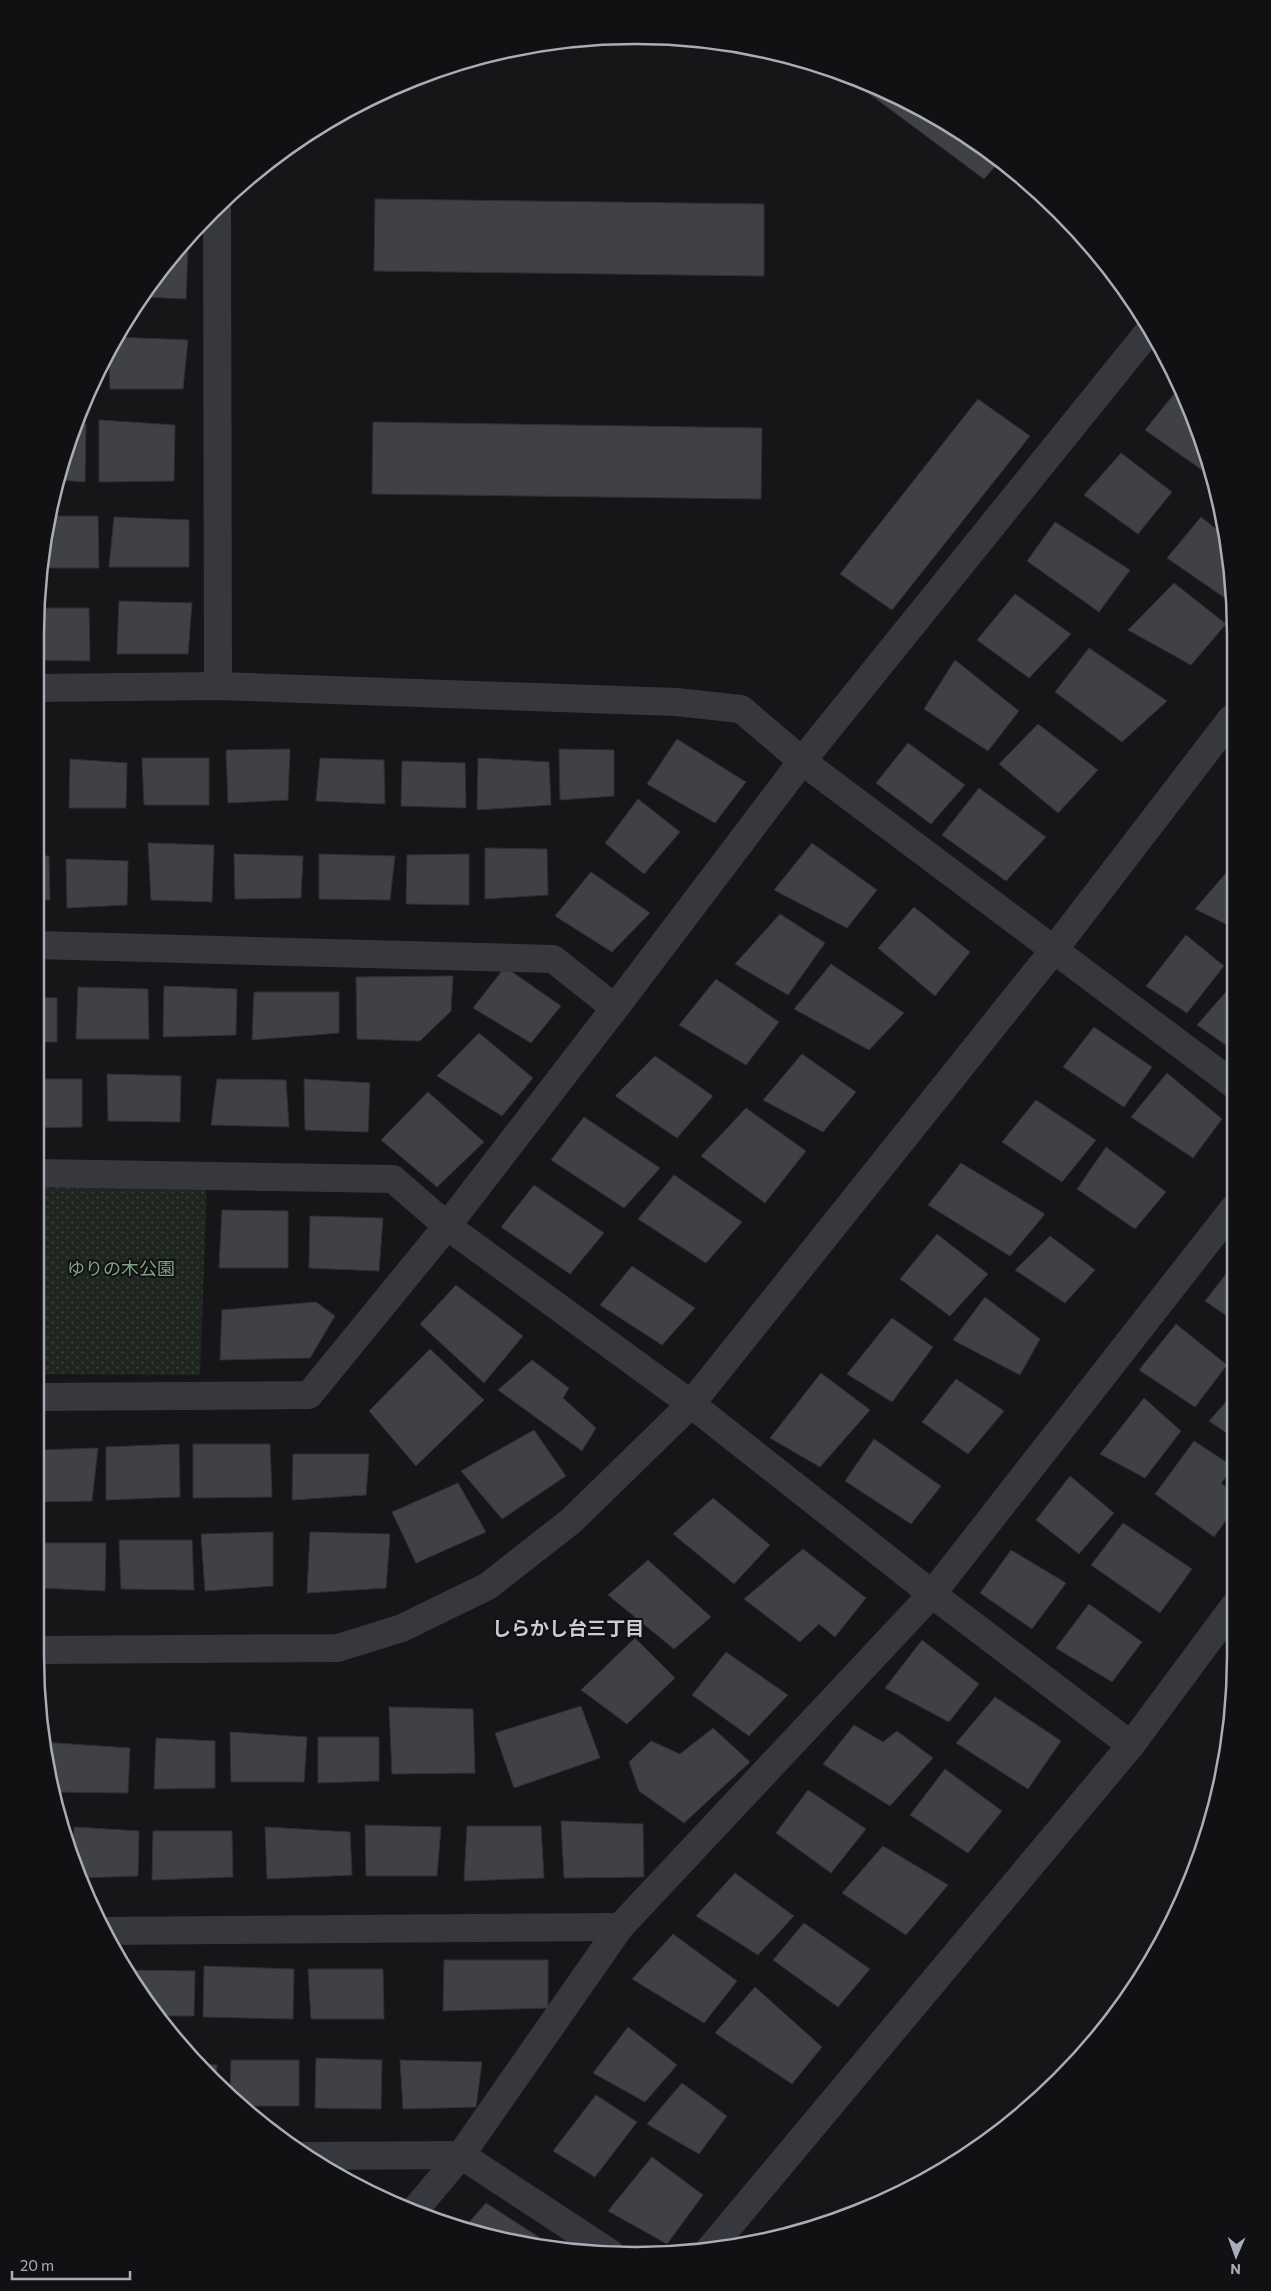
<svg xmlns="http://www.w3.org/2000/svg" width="1271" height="2291" font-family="Commissioner,'Noto Sans JP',sans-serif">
	<defs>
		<pattern id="forest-firs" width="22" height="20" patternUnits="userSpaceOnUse" patternTransform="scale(1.25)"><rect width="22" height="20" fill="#1e261f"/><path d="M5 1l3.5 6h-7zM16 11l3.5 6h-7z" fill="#3c433d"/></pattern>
		<pattern id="park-dots" width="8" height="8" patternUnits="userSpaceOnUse" patternTransform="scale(1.25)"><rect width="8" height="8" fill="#1e261f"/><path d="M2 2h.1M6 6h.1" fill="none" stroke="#3c433d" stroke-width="1.8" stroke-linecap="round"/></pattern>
	</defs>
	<rect width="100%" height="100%" fill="#161618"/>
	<polygon fill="url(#forest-firs)" points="990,2137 936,2175 910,2188"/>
	<polygon fill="url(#park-dots)" points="207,1185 200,1375 39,1374 38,1186"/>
	<g fill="#404145" stroke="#303034">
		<polygon points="840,72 936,116 998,163 984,179"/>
		<polygon points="375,199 764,204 764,276 374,271"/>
		<polygon points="180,246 188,246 186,299 143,297"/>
		<polygon points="115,337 188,340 183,389 110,389 109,350"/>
		<polygon points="1178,389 1204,442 1209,462 1202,470 1145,430"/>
		<polygon points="978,399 1030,436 892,610 840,574"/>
		<polygon points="99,420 175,425 174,481 99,482"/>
		<polygon points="373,422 762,428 761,499 372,494"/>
		<polygon points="86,424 85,482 59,480 67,443 75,425"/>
		<polygon points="1121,453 1172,492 1138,534 1084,495"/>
		<polygon points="52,516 98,516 99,568 42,568"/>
		<polygon points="114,517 189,520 189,567 109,567"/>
		<polygon points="1201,517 1226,537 1231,557 1231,590 1225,598 1167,558"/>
		<polygon points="1055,522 1130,570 1099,612 1027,561"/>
		<polygon points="1174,583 1226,624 1191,665 1128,630"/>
		<polygon points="1015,594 1071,634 1029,678 977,640"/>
		<polygon points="119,601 192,603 188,654 117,654"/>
		<polygon points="36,608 89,608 90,661 36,660"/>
		<polygon points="1089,648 1167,701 1122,742 1055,692"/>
		<polygon points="955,660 1019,711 988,751 924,709"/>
		<polygon points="1038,724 1098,770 1058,813 999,764"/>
		<polygon points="677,739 746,782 715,823 647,784"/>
		<polygon points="908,743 965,785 931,824 876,783"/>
		<polygon points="290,749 288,800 228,803 226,750"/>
		<polygon points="559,749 614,750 614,796 560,800"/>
		<polygon points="142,758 209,758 209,805 144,805"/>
		<polygon points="320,758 384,760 385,804 316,801"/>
		<polygon points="478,758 549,762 551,805 477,810"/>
		<polygon points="70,759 127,763 126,808 69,808"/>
		<polygon points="402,761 465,763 466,808 401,806"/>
		<polygon points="979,788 1046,837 1006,881 942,835"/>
		<polygon points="638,799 680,832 644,874 605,843"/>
		<polygon points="148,843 214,845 212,902 151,900"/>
		<polygon points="812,843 877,890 847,928 774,890"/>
		<polygon points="485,848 547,849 548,895 485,899"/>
		<polygon points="234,854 303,856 301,898 235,899"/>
		<polygon points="319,854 395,856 390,900 319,899"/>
		<polygon points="469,854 469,905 406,904 407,855"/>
		<polygon points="37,856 49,856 50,900 37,900"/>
		<polygon points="66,859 128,861 127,905 67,908"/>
		<polygon points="1232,866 1232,927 1195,909"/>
		<polygon points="591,872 650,913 612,952 555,916"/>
		<polygon points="914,907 970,952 935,996 878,948"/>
		<polygon points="780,914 825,943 788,995 735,964"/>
		<polygon points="1186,935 1224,966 1187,1013 1146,986"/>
		<polygon points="831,964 904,1013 869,1050 794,1009"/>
		<polygon points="505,967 561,1006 531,1043 473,1008"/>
		<polygon points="453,976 451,1011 420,1041 357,1039 356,977"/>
		<polygon points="716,979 779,1022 746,1065 679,1025"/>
		<polygon points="1232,985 1233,1050 1197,1025"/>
		<polygon points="164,986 237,989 236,1035 163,1037"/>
		<polygon points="78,987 148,989 149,1039 76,1039"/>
		<polygon points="254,992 339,992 339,1033 252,1040"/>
		<polygon points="38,997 57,998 57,1042 38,1042"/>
		<polygon points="1094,1027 1152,1067 1124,1107 1063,1067"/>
		<polygon points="479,1033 533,1078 502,1116 437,1076"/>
		<polygon points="802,1054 856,1092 823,1132 763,1100"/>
		<polygon points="655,1056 713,1096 677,1138 615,1096"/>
		<polygon points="1167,1073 1222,1119 1193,1158 1131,1117"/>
		<polygon points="107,1074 181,1076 180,1122 108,1121"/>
		<polygon points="38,1079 82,1079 82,1127 38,1128"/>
		<polygon points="217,1079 286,1080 289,1127 211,1125"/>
		<polygon points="304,1079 370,1083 368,1132 305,1130"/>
		<polygon points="428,1092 484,1142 437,1187 381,1140"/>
		<polygon points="1036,1100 1096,1140 1062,1182 1002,1142"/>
		<polygon points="746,1108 806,1151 765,1203 701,1156"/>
		<polygon points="584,1117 660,1168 624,1208 551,1160"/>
		<polygon points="1106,1147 1166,1192 1135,1229 1077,1189"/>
		<polygon points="961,1163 1045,1214 1010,1256 928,1205"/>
		<polygon points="674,1175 742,1222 706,1263 638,1219"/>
		<polygon points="534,1185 604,1233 570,1274 501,1227"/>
		<polygon points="222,1210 288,1211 288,1268 219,1268"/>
		<polygon points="310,1216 383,1218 379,1271 309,1268"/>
		<polygon points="937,1234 988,1274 950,1316 900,1279"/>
		<polygon points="1050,1236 1095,1270 1065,1303 1015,1270"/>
		<polygon points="1233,1265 1233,1320 1205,1301"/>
		<polygon points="632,1266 695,1308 662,1345 600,1305"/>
		<polygon points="456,1285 523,1336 484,1383 420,1324"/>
		<polygon points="985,1297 1040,1339 1020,1375 953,1340"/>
		<polygon points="316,1302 335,1316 310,1358 220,1360 222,1310"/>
		<polygon points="892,1318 933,1347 892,1402 847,1374"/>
		<polygon points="1176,1324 1227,1365 1195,1407 1139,1370"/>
		<polygon points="430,1349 484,1400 416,1466 369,1411"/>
		<polygon points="532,1360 569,1388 563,1398 596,1428 582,1451 498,1390"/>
		<polygon points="821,1373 870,1410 820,1467 770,1438"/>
		<polygon points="956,1379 1004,1411 968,1454 922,1422"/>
		<polygon points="1234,1393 1234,1438 1209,1421"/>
		<polygon points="1144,1398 1181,1431 1145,1478 1100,1454"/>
		<polygon points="534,1430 566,1476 502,1519 461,1471"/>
		<polygon points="874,1439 941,1486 911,1524 845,1481"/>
		<polygon points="1194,1441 1234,1467 1221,1483 1234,1494 1234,1509 1214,1537 1155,1494"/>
		<polygon points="179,1444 180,1497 106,1500 106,1447"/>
		<polygon points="193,1444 270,1444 272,1497 193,1498"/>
		<polygon points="98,1448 92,1501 39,1502 39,1450"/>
		<polygon points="293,1454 369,1454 366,1495 292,1500"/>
		<polygon points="1070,1476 1114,1513 1079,1554 1036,1520"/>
		<polygon points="458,1483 486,1532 416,1563 392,1512"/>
		<polygon points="713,1498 770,1545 734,1584 673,1534"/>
		<polygon points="1123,1523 1192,1569 1160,1613 1091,1565"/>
		<polygon points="273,1532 273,1586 205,1591 201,1534"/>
		<polygon points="310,1532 390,1534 386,1588 307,1593"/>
		<polygon points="119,1540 192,1540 194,1590 121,1589"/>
		<polygon points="40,1543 106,1543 105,1591 40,1588"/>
		<polygon points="803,1549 866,1598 835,1637 819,1624 800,1642 744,1599"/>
		<polygon points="1011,1550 1066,1583 1032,1629 980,1593"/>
		<polygon points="648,1560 711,1617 674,1649 608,1595"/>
		<polygon points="1089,1604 1142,1642 1112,1682 1056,1648"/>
		<polygon points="635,1638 675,1678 627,1724 581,1690"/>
		<polygon points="922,1640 979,1684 949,1722 885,1688"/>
		<polygon points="726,1652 788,1695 749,1736 692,1695"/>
		<polygon points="995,1697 1061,1741 1028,1789 956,1743"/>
		<polygon points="581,1706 600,1758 514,1788 495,1733"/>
		<polygon points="389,1707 473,1709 475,1773 392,1774"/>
		<polygon points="854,1725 883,1742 897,1731 933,1758 890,1806 823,1764"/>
		<polygon points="713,1728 750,1762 684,1823 639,1791 629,1762 651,1741 680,1754"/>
		<polygon points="230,1732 307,1737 304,1782 231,1782"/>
		<polygon points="318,1737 379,1737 379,1781 318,1783"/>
		<polygon points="156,1738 215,1741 215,1788 154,1789"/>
		<polygon points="42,1742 130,1748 128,1793 54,1792"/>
		<polygon points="945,1769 1002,1811 968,1853 910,1815"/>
		<polygon points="808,1790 866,1829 831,1873 776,1833"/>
		<polygon points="561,1821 643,1824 644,1877 564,1878"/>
		<polygon points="365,1825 441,1827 437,1876 366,1876"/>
		<polygon points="467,1826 541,1826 544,1878 464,1881"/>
		<polygon points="74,1827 139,1831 138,1876 79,1878 72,1861"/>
		<polygon points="265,1827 350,1832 352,1875 267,1879"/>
		<polygon points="153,1831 232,1831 233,1877 152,1880"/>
		<polygon points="883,1846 948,1885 906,1935 842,1893"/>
		<polygon points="735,1873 794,1916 758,1955 696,1916"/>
		<polygon points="804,1923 870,1969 838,2007 773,1960"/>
		<polygon points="673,1934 737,1981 704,2023 632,1979"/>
		<polygon points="444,1960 548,1960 548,2008 443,2011"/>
		<polygon points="204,1966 294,1969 293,2019 203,2017"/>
		<polygon points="308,1969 383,1969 384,2019 311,2019"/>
		<polygon points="127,1970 195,1971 194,2016 156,2016"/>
		<polygon points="755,1987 822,2047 792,2084 715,2033"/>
		<polygon points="628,2027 677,2065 645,2102 593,2073"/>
		<polygon points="316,2058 382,2060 381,2109 315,2108"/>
		<polygon points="231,2060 299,2060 299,2106 243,2106 230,2096"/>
		<polygon points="400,2060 482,2062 476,2107 403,2109"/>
		<polygon points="197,2064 217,2065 216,2084 211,2080"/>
		<polygon points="682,2083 727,2116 699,2154 647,2124"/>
		<polygon points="596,2095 637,2122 595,2177 553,2151"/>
		<polygon points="652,2157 703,2195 667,2244 608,2211"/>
		<polygon points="486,2203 548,2243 544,2248 480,2235 463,2229"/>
	</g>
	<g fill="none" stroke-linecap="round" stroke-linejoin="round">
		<g stroke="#37383d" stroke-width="28">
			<polyline points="217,209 218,686"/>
			<polyline points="37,688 218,686 676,702 741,709 802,761 1233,1084"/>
			<polyline points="37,945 553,959 615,1008 447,1226 309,1395 39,1397"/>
			<polyline points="615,1008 802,761 1149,331"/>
			<polyline points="38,1173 393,1179 447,1226 691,1404 932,1594 1131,1745"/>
			<polyline points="40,1650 338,1648 402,1628 488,1586 571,1521 691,1404 1053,951 1231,719"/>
			<polyline points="103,1931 620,1927"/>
			<polyline points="303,2156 461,2155 610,2253"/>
			<polyline points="414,2211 461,2155 620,1927 932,1594 1233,1209"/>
			<polyline points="709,2250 1131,1745 1234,1606"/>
		</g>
	</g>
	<g text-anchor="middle" stroke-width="4" stroke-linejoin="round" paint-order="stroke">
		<g font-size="18" fill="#7fa381" stroke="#111113">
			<text x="121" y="1275">ゆりの木公園</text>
		</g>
		<g font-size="19" font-weight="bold" fill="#c9ccd4" stroke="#111113">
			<text x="568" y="1635">しらかし台三丁目</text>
		</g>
	</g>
	<path d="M0 0H1271V2291H0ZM635 44H636A591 591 0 0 1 1227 635V1656A591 591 0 0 1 636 2247H635A591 591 0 0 1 44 1656V635A591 591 0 0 1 635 44Z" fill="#111113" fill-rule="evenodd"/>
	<path fill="none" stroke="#a8adb8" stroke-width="2.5" d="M635 44H636A591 591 0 0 1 1227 635V1656A591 591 0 0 1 636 2247H635A591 591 0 0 1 44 1656V635A591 591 0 0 1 635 44Z"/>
	<g transform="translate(1236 2256) rotate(182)" stroke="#111113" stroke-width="4" paint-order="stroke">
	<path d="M0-4L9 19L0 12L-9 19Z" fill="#a8adb8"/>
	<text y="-8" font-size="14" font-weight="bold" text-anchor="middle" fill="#a8adb8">N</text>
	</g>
	<path d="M12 2271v8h118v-8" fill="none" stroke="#a8adb8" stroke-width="2.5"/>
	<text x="20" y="2271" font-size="15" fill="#a8adb8" stroke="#111113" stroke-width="4" paint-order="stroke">20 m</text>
</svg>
